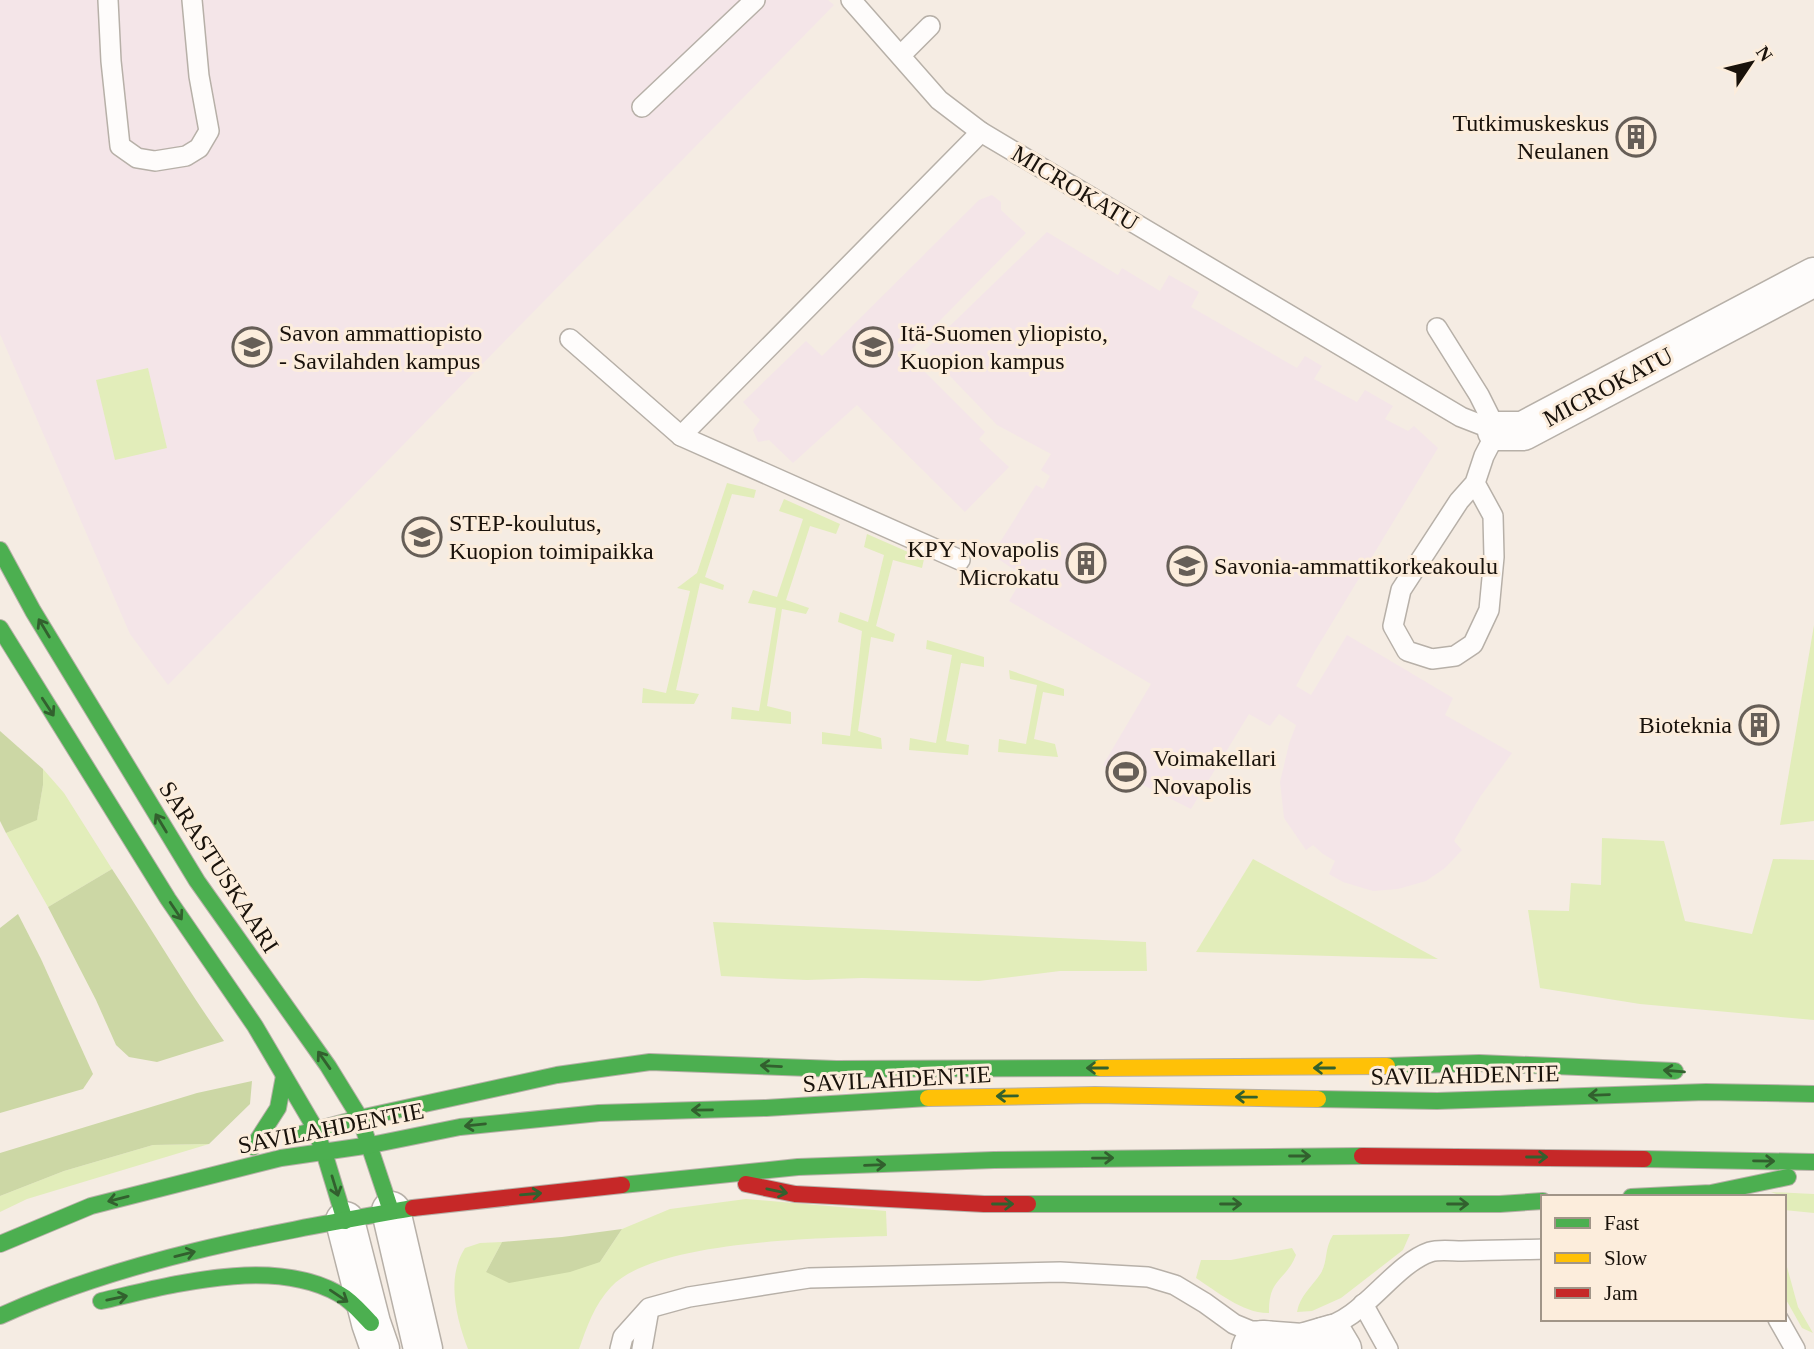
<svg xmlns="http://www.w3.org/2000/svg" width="1814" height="1349" font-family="Georgia,serif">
	<rect width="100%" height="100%" fill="#f5ece3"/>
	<g fill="#f4e5e8">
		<polygon points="0,0 828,0 834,5 168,685 130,634 0,334"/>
		<polygon points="992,195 1001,202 1001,210 1026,233 907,354 985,432 979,439 1009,467 965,512 857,405 793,463 769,440 758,442 753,430 760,420 743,402 806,341 822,356 979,200"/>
		<polygon points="1047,232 1118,275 1122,268 1160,291 1169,275 1199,292 1191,307 1297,368 1305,356 1322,366 1314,379 1357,402 1365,390 1393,406 1385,419 1408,431 1414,426 1438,448 1315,651 1296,686 1311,695 1347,635 1453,698 1445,715 1512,753 1480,797 1454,841 1462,850 1445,868 1426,881 1398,889 1373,891 1343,882 1329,874 1335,861 1323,854 1313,845 1306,850 1284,818 1280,782 1289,744 1296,725 1279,714 1270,726 1249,714 1191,809 1103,765 1151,684 1009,601 1024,576 992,555 1036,485 1043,489 1050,476 1041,470 1051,454 997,425 925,350"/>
	</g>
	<g fill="#e2edba">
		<polygon points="148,368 167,448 115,460 96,380"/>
		<polygon points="727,483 756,490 754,498 732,494 705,577 724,585 723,590 700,583 676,690 699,694 694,704 642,703 643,688 666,693 690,591 677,588 697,573"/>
		<polygon points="784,499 840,524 836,534 810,526 786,600 809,608 806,614 782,609 767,706 791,712 791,724 731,719 732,707 759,711 776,608 748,603 753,590 777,597 803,519 779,511"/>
		<polygon points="867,534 924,559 922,568 893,560 876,626 895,634 893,642 871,637 858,731 881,738 882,749 822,744 822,732 850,736 862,631 838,622 840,612 868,622 884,555 864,547"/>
		<polygon points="1814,625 1814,821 1780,825"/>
		<polygon points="927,640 984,657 984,667 961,663 946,741 969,745 968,755 909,750 910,738 936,743 952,655 926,649"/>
		<polygon points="1009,670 1064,689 1064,696 1043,692 1034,739 1055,744 1058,757 998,752 999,739 1026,744 1037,685 1010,679"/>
		<polygon points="43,769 64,793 112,869 48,907 6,833 37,819 43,785"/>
		<polygon points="1602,838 1664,841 1685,921 1752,934 1773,859 1814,860 1814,1020 1640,1004 1540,988 1528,910 1569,911 1571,883 1601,885"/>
		<polygon points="1253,859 1438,959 1196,952"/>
		<polygon points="713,922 1146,942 1147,971 1060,971 979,981 862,978 807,980 721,976"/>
		<polygon points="209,1144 27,1199 0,1212 0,1196 64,1171 153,1145"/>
		<polygon points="1771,1192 1814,1194 1814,1213 1784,1210 1784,1197"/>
		<path d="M746,1199l140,12 1,25c-63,2 -233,4 -276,51 -17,18 -24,40 -32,62h-111c-12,-31 -22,-72 -3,-101l15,-5 22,-1 -16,30 114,-10 22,-33 48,-20z"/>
		<path d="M1410,1234l-7,16 -62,48 -29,13 -15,1c3,-17 15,-25 24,-39 7,-12 3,-24 12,-38z"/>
		<path d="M1292,1248l4,7c-10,26 -28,23 -27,58 -25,1 -53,-22 -73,-35l5,-18h30z"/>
		<polygon points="1784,1256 1798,1307 1813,1333 1802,1328 1784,1296"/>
	</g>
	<g fill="#ccd7a5">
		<polygon points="0,731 43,769 43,785 37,820 6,833 0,821"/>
		<path d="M112,869c38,57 72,116 112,172l-67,21 -28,-5 -13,-12 -20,-45 -48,-93z"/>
		<polygon points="18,914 41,959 93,1074 83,1089 0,1113 0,928"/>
		<polygon points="252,1081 250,1104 209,1144 153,1145 64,1171 0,1196 0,1153 197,1093"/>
		<polygon points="622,1229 600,1262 570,1272 509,1283 486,1272 502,1242 562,1237"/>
	</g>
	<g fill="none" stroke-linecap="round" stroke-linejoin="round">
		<g stroke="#b7b0a8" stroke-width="22">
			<g id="lane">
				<polyline points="108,0 111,61 120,146 137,158 155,161 186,156 199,148 209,131 199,76 192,0"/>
				<polyline points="851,0 939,100 981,132 1461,417 1497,431"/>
				<polyline points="901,55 930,26"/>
				<polyline points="642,107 755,0"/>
				<polyline points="1437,328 1479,395 1497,431"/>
				<polyline points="570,339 681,436"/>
				<polyline points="1475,483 1493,516 1494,557 1489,610 1473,644 1455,656 1432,659 1407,651 1393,626 1401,590 1459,501 1475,483 1484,456 1497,431"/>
				<polyline points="960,560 681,436 981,132"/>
				<polyline points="1363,1304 1388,1349"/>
				<polyline points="1778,1319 1795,1349"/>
				<path d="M1320,1328c41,-5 72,-63 110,-76 9,-3 22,-1 32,-1 27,-1 54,-1 81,-2"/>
				<polyline points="620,1349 623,1337 649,1308 689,1297 809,1278 1060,1272 1148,1277 1175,1285 1205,1303 1234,1324 1251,1331 1269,1331"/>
				<polyline points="642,1349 649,1309"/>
			</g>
		</g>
		<g stroke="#b7b0a8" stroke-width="41">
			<g id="street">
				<polyline points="1497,431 1523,431 1814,277"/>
				<polyline points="391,1211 423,1349"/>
				<polyline points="345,1221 371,1323 380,1349"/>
				<polyline points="1251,1349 1253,1344 1263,1340 1302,1343 1333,1334 1342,1349"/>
			</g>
		</g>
		<g stroke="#b7b0a8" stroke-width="18">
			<g id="fast">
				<polyline points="0,550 33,611 197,881 328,1066 360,1118 391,1211"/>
				<polyline points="0,628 168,899 255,1026 312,1123 324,1152 345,1221"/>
				<polyline points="1387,1066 1479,1063 1675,1071"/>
				<polyline points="1318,1099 1437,1101 1706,1092 1814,1094"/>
				<polyline points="294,1136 360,1118 557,1075 650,1062 836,1069 1100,1068"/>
				<polyline points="253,1147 278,1108 284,1076"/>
				<polyline points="1644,1159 1814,1162"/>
				<polyline points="622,1185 798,1167 994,1160 1362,1156"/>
				<polyline points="1631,1197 1711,1193 1788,1177"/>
				<polyline points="1028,1204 1500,1204 1543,1201"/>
				<polyline points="0,1244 91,1206 281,1158 371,1145 460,1127 599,1113 766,1108 928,1098"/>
				<path d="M101,1301c71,-16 171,-45 238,-7 13,7 22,19 32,29"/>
				<path d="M0,1316c130,-59 273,-83 413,-108"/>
			</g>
		</g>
		<g stroke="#b7b0a8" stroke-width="18">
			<g id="slow">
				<polyline points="1100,1068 1387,1066"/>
				<polyline points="928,1098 1095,1095 1318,1099"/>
			</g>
		</g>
		<g stroke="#b7b0a8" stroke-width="18">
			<g id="jam">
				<polyline points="1362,1156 1644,1159"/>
				<polyline points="746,1184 795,1194 984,1204 1028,1204"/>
				<polyline points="413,1208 622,1185"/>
			</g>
		</g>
		<use href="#lane" stroke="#fefcfb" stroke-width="19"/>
		<use href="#street" stroke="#fefcfb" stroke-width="38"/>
		<use href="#fast" stroke="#4caf50" stroke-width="16"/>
		<use href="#slow" stroke="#ffc107" stroke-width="16"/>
		<use href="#jam" stroke="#c62828" stroke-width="16"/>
	</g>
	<defs><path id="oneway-shaft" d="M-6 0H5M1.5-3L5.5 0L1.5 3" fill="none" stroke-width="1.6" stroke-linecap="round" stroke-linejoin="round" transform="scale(1.75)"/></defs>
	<g stroke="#32602e">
		<use href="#oneway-shaft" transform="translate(44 628) rotate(-121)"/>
		<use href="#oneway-shaft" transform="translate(48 707) rotate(57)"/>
		<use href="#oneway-shaft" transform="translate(161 823) rotate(-121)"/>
		<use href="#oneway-shaft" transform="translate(176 911) rotate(56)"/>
		<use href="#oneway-shaft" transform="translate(324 1060) rotate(-125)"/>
		<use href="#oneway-shaft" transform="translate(771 1066) rotate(-177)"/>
		<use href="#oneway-shaft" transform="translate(1097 1068) rotate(180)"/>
		<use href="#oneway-shaft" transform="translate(1324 1068) rotate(180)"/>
		<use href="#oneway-shaft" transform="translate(1674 1071) rotate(-175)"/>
		<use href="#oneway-shaft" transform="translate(1599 1095) rotate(178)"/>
		<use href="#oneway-shaft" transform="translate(1007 1096) rotate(179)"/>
		<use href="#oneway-shaft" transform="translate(1246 1097) rotate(-179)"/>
		<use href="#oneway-shaft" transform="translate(702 1110) rotate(179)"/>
		<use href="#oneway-shaft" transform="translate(475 1125) rotate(174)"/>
		<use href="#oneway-shaft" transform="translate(1300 1156)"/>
		<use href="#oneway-shaft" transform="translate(1537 1157)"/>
		<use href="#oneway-shaft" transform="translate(1103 1158) rotate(-1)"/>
		<use href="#oneway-shaft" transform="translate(1764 1161) rotate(1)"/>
		<use href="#oneway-shaft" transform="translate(875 1165) rotate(-2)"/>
		<use href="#oneway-shaft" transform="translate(335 1186) rotate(73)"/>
		<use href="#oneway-shaft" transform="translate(777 1191) rotate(12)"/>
		<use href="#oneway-shaft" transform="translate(531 1194) rotate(-5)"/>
		<use href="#oneway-shaft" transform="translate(118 1199) rotate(166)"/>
		<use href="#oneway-shaft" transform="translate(1003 1204)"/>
		<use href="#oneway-shaft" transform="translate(1231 1204)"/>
		<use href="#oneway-shaft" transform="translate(1458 1204)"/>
		<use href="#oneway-shaft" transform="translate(185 1254) rotate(-14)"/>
		<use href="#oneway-shaft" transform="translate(339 1296) rotate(34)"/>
		<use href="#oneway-shaft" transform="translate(117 1298) rotate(-12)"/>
	</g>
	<defs>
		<g id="building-ring" transform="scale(2.0125)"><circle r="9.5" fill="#fceddc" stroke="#665e57" stroke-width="1.5"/><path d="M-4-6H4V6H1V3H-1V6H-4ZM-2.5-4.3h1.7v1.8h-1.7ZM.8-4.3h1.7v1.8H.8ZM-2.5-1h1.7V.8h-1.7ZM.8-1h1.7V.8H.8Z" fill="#665e57"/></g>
		<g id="school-ring" transform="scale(2.0125)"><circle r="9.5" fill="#fceddc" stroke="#665e57" stroke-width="1.5"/><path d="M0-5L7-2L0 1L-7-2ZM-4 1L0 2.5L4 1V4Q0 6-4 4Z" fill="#665e57"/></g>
		<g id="university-ring" transform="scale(2.0125)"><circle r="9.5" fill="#fceddc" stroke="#665e57" stroke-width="1.5"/><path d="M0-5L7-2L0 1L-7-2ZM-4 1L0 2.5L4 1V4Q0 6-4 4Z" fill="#665e57"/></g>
		<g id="stadium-ring" transform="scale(2.0125)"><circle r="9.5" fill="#fceddc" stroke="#665e57" stroke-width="1.5"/><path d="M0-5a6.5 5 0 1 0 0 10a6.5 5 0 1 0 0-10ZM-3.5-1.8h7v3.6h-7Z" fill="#665e57"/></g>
	</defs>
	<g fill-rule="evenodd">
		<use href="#building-ring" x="1636" y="137"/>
		<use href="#school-ring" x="252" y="347"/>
		<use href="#university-ring" x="873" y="347"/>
		<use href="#school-ring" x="422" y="537"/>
		<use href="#building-ring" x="1086" y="563"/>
		<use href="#university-ring" x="1187" y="566"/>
		<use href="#building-ring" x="1759" y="725"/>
		<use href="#stadium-ring" x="1126" y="772"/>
	</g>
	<g text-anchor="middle" stroke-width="6" stroke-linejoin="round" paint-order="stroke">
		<g font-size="24" fill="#19120b" stroke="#fceddc" text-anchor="start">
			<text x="1609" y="131" text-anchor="end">Tutkimuskeskus<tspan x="1609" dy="28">Neulanen</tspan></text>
			<text x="279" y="341">Savon ammattiopisto<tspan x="279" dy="28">- Savilahden kampus</tspan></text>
			<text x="900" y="341">Itä-Suomen yliopisto,<tspan x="900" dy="28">Kuopion kampus</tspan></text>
			<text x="449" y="531">STEP-koulutus,<tspan x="449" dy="28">Kuopion toimipaikka</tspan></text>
			<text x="1059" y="557" text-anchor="end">KPY Novapolis<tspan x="1059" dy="28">Microkatu</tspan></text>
			<text x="1214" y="574">Savonia-ammattikorkeakoulu</text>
			<text x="1732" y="733" text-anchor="end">Bioteknia</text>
			<text x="1153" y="766">Voimakellari<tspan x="1153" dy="28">Novapolis</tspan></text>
		</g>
		<g font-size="24" fill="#19120b" stroke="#fceddc">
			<text transform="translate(1075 188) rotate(31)" y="8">MICROKATU</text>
			<text transform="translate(1608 387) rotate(-28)" y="8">MICROKATU</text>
			<text transform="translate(219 867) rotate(57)" y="8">SARASTUSKAARI</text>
			<text transform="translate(1465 1075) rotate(-1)" y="8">SAVILAHDENTIE</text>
			<text transform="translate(897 1079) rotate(-3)" y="8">SAVILAHDENTIE</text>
			<text transform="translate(331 1128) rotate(-11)" y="8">SAVILAHDENTIE</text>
		</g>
	</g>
	<rect x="1541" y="1195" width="245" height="126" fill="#fceddc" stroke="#a19588" stroke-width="2"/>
	<rect x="1555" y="1218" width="35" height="10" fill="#4caf50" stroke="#a19588" stroke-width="2"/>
	<text x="1604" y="1230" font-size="21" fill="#19120b">Fast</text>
	<rect x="1555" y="1253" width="35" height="10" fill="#ffc107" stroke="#a19588" stroke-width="2"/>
	<text x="1604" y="1265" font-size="21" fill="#19120b">Slow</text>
	<rect x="1555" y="1288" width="35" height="10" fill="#c62828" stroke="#a19588" stroke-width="2"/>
	<text x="1604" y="1300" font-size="21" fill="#19120b">Jam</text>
	<g transform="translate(1751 63) rotate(55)" stroke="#fceddc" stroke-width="5" paint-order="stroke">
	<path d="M0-5L12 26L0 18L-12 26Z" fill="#19120b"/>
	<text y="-10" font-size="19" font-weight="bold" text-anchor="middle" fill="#19120b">N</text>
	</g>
</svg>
